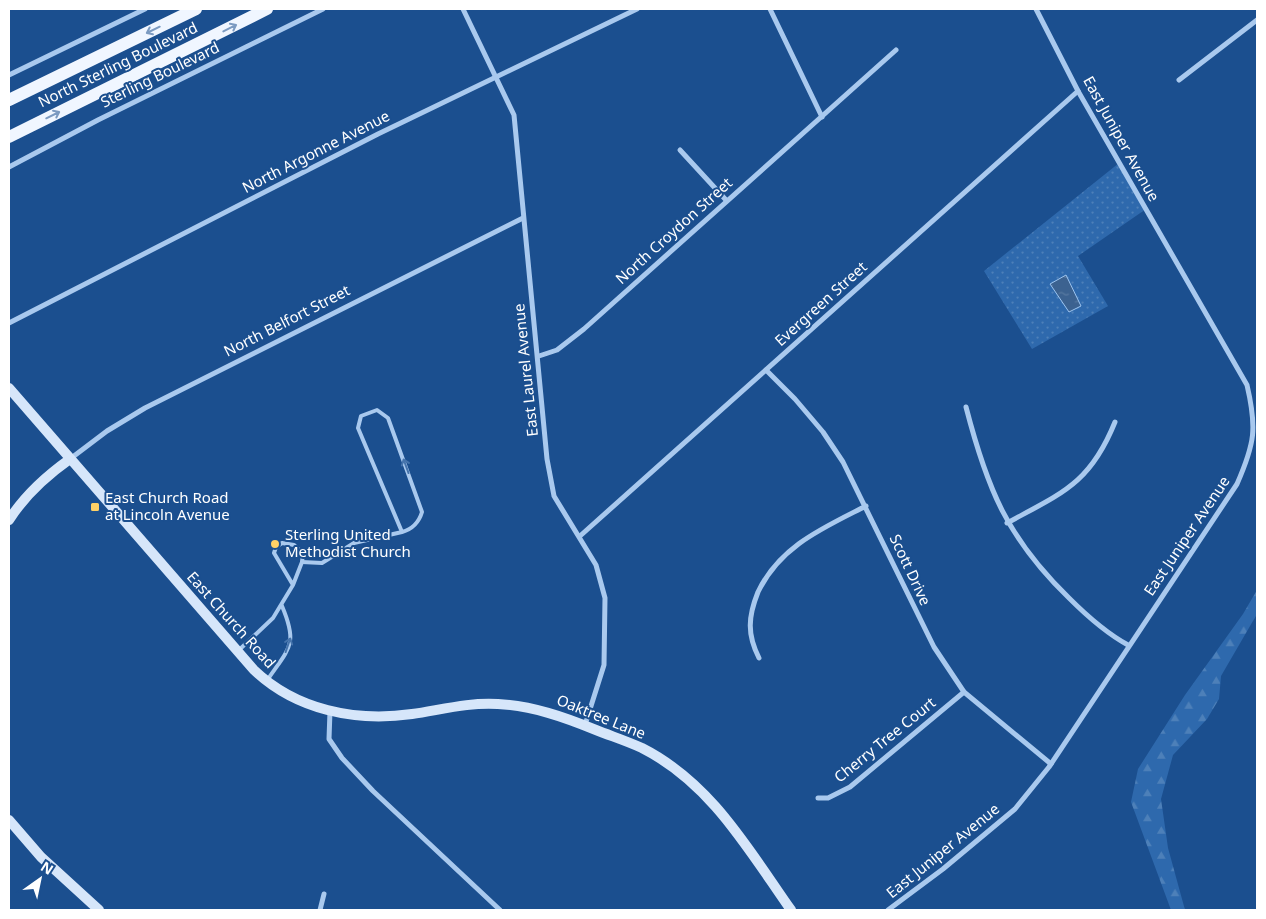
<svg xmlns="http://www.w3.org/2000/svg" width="1266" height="919" font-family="'Noto Sans',sans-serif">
	<defs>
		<pattern id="forest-firs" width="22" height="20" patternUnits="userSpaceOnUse" patternTransform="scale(1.25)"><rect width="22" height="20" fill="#2e69ad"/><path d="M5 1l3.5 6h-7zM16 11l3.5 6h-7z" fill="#4d80b9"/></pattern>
		<pattern id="park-dots" width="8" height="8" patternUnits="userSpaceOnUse" patternTransform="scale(1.25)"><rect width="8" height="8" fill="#2e69ad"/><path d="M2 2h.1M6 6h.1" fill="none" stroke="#4d80b9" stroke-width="1.8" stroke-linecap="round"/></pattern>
		<pattern id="water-ripples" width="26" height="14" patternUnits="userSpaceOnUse" patternTransform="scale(1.25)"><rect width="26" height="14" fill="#3c6290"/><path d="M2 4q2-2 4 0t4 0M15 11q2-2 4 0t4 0" fill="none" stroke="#597aa1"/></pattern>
	</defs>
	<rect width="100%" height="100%" fill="#1b4f8f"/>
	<polygon fill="url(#forest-firs)" points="1257,590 1257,614 1221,676 1219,699 1207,719 1173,755 1161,799 1168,848 1185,910 1171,910 1131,802 1138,769 1185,695 1243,614"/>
	<polygon fill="url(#park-dots)" points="1119,163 1146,209 1078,256 1108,306 1032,349 984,271"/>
	<polygon fill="url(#water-ripples)" stroke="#9cc4f0" points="1066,275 1081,306 1069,312 1050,284"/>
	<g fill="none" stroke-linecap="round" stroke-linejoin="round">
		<g stroke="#a9c9ee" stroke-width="4">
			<path d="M302,562l20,1 32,-20 48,-11c11,-3 17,-10 20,-20l-34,-94 -11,-8 -16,6 -3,12 44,104"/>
			<polyline points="239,650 273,618 293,585 274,553 276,547 282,543 294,545 303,554 302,562 293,585"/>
			<path d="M268,679c22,-32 30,-35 14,-73"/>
		</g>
		<g stroke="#a9c9ee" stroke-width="5">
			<polyline points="463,9 514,115 547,459 554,496 596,565 605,598 604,665 585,725"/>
			<polyline points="770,9 822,117"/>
			<polyline points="9,75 145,9"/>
			<polyline points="1179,80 1257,20"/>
			<polyline points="680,150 726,200"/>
			<polyline points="9,167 98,120 323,9"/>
			<polyline points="9,323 378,134 637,9"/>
			<polyline points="539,356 557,350 584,329 896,50"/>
			<polyline points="766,370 795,399 823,432 843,462 934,647 964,692 1051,764"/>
			<path d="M966,407c21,81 41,131 103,191 18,18 37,35 59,47"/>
			<polyline points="70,459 107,431 145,408 523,218"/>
			<path d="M1007,523c55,-30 83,-39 108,-101"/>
			<polyline points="580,536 1078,91"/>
			<path d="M759,658c-12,-24 -11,-41 -1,-66 22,-46 65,-64 108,-86"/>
			<polyline points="330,711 329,739 342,758 373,791 500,910"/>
			<polyline points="818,798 828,798 850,787 964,692"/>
			<polyline points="320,910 324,894"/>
			<path d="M888,910l55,-41 72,-60 34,-42 188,-283c18,-41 20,-56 10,-99l-169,-294 -42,-82"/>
		</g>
		<g stroke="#d6e6fa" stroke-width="10">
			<path d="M9,388l245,282c42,40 101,52 158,44 28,-4 57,-12 86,-10 35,2 66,13 98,26 15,6 31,11 46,18 69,35 106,101 149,162"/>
			<path d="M9,520c16,-25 37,-44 61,-61"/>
			<polyline points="9,820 41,857 99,910"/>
		</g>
		<g stroke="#f0f6ff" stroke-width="12">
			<polyline points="9,100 196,9"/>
			<polyline points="9,137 267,9"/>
		</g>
	</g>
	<defs><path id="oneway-shaft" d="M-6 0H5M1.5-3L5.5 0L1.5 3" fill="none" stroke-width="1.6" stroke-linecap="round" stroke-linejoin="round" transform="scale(1.25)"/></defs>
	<g stroke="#7b9ac1">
		<use href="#oneway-shaft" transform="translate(230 28) rotate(-27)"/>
		<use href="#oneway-shaft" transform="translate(153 30) rotate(154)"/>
		<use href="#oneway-shaft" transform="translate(53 115) rotate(-26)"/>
	</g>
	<g stroke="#4674ac">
		<use href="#oneway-shaft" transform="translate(406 466) rotate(-110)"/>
		<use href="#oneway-shaft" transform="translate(288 645) rotate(-71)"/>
	</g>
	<g fill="#ffd166" stroke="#1b4f8f" stroke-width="2">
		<rect x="90" y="502" width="10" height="10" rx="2.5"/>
		<circle cx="275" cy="544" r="5"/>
	</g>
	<g text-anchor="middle" stroke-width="4" stroke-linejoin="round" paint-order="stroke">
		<g font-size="15" fill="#fff" stroke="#1b4f8f">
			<text transform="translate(118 65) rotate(-26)" y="5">North Sterling Boulevard</text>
			<text transform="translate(160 75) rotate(-26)" y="5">Sterling Boulevard</text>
			<text transform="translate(1121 139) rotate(61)" y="5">East Juniper Avenue</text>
			<text transform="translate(316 152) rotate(-27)" y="5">North Argonne Avenue</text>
			<text transform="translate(674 231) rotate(-42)" y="5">North Croydon Street</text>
			<text transform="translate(821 304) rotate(-42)" y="5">Evergreen Street</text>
			<text transform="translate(287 321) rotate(-27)" y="5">North Belfort Street</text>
			<text transform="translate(526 370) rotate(-96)" y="5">East Laurel Avenue</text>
			<text transform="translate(1187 536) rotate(-56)" y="5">East Juniper Avenue</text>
			<text transform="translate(910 570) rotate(65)" y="5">Scott Drive</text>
			<text transform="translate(231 620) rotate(48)" y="5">East Church Road</text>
			<text transform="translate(601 717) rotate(22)" y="5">Oaktree Lane</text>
			<text transform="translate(885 740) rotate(-39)" y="5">Cherry Tree Court</text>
			<text transform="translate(943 851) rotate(-39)" y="5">East Juniper Avenue</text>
		</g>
		<g font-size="15" fill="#fff" stroke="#1b4f8f" text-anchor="start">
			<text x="105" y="503">East Church Road<tspan x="105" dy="17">at Lincoln Avenue</tspan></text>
			<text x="285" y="540">Sterling United<tspan x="285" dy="17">Methodist Church</tspan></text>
		</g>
	</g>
	<rect width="1266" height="919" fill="none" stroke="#ffffff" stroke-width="20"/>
	<g transform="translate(40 879) rotate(33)" stroke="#1b4f8f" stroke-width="4" paint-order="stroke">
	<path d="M0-4L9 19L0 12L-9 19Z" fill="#ffffff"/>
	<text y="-8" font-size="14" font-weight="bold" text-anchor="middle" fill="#ffffff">N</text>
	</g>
</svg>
